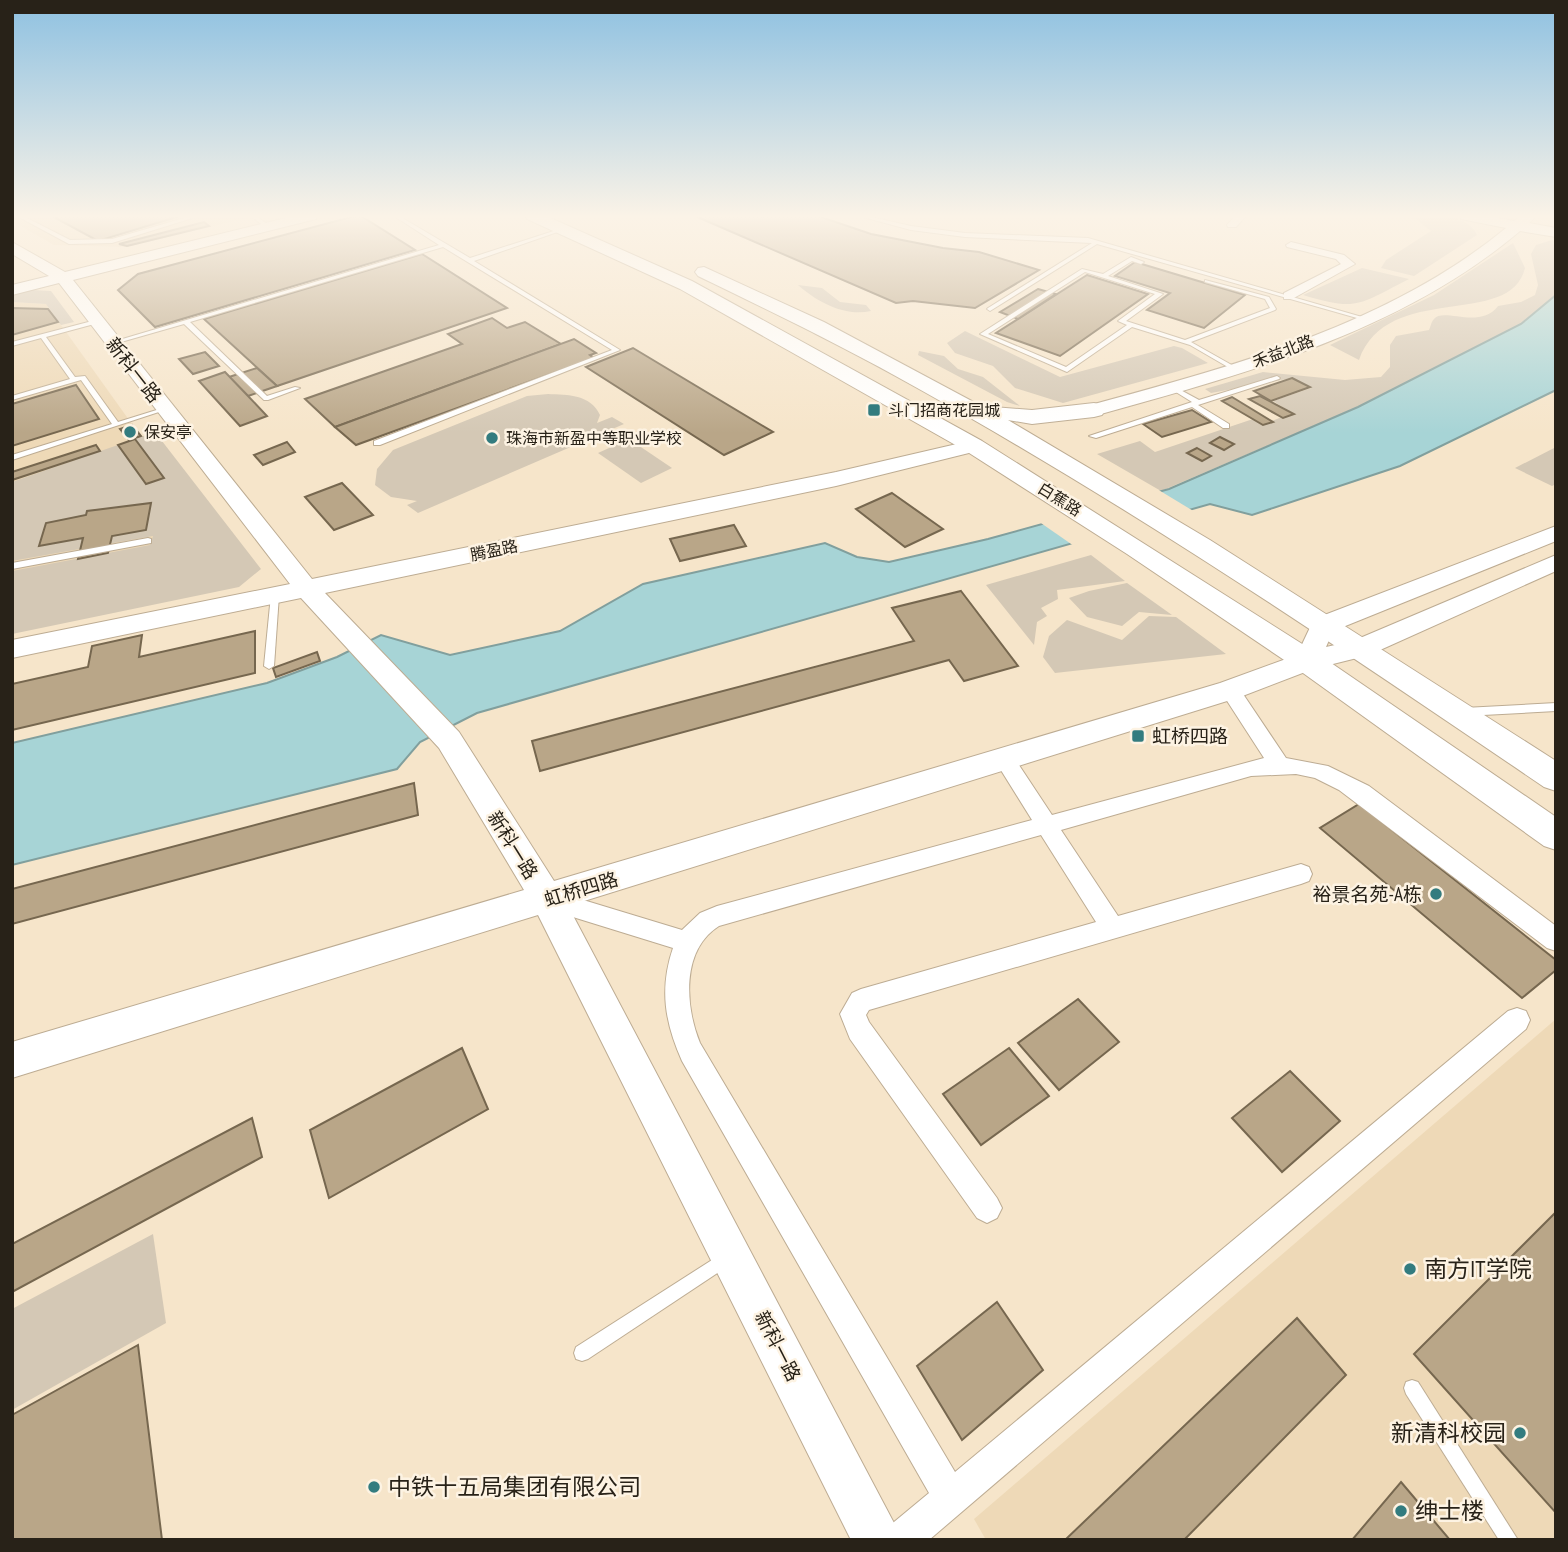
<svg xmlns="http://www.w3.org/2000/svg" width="1568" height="1552" font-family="'PT Sans Narrow','Noto Sans SC',sans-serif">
	<rect width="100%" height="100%" fill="#f6e5ca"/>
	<g fill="#eed9b7">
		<polygon points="12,216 255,216 126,247 54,245 12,221"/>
		<polygon points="12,302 46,304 222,550 12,614"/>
		<polygon points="1556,1019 1556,1540 986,1540 974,1519"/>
	</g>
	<g fill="#d4c8b5">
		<path d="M1412,216c20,0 55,-3 65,19l-63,41 -33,-8 5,-8 45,-29z"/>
		<path d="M1552,240l4,1v54l-35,29 -163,83 -197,84 -64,-37 43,-13 15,11 98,-33 9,6 30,-12 -19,-12 38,-13 -19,-10 -81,15 -6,-4 58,-17 82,8 36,-3 9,-10v-22l6,-9 33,-6c2,-4 2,-8 5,-11 9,-12 46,11 64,-13l23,-4 14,-7 3,-10 -7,-31 5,-9z"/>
		<path d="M1513,243l12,25c-15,62 -137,12 -166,92l-29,-15 104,-50z"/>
		<path d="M1362,268l47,11c-50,25 -50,33 -106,16z"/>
		<path d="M798,285l24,3 18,14 26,3 5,6c-26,6 -54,-9 -73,-26z"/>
		<polygon points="32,290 51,291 74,322 61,325 46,304 12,302 12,294"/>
		<polygon points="965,331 1060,377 1174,346 1182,348 1208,363 1063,403 1015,388 993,366 955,353 947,343"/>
		<polygon points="919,351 944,356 958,369 983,377 1020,406 1007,402 918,355"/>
		<path d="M548,394c20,1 42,0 52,21l-3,8 15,-6 12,7 -206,89 -11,-8 10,-4 -26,-4 -16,-12 2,-16 16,-19 134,-54z"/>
		<polygon points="155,432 261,569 239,587 12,634 12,571 150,545 153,536 12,561 12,482"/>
		<polygon points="629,439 672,468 641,483 598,453"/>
		<polygon points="1556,447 1556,484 1552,486 1515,468"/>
		<polygon points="1091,555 1125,581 1057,590 1058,599 1041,608 1047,616 1037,622 1034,645 986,585"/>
		<polygon points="1127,583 1172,615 1139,612 1122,626 1087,617 1069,598 1089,591"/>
		<polygon points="1149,616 1176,617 1226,654 1055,673 1043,657 1049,636 1067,620 1122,640"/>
		<polygon points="153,1234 166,1323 12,1410 12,1309"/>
	</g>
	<polygon fill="#a7d4d6" stroke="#819f9d" stroke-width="2" points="1556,295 1556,390 1400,466 1252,515 1210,504 477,713 420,742 397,769 12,865 12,743 267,683 337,657 381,635 450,655 560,631 643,584 825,543 857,557 889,562 988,539 1169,489 1358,407 1521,324"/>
	<polygon fill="#f6e5ca" points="1157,489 1195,512 1074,546 1038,521"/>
	<g fill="#b9a688" stroke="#76674f" stroke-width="2">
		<polygon points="52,216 180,216 98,241"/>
		<polygon points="355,216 361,216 415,250 155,327 118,290 138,274"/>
		<polygon points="695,216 818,216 871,234 943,248 979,252 1039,270 975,308 913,301 896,303"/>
		<polygon points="204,222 209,226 127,246 119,244"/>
		<polygon points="422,254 507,308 277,386 204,319"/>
		<polygon points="1135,262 1245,295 1204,328 1147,310 1170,293 1115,276"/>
		<polygon points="1087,275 1148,294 1060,356 996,333"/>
		<polygon points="1038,289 1056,294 1018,319 1000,312"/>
		<polygon points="12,308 48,309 58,322 12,335"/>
		<polygon points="492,318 507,328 525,322 561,344 335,427 305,399 462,344 448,334"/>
		<polygon points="574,339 596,353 590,355 594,358 356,445 335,427"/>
		<polygon points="633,348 773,432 724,455 586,367"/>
		<polygon points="205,352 219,366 193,374 179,359"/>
		<polygon points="257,368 277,386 248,396 229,377"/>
		<polygon points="225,372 248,396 267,416 240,426 199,381"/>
		<polygon points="1292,378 1310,387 1271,401 1254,391"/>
		<polygon points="76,385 99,419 12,446 12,404"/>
		<polygon points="1260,396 1294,414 1283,418 1249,399"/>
		<polygon points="1232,397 1273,422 1263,425 1222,401"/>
		<polygon points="1192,410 1211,422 1162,437 1143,424"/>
		<polygon points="132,425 141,436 129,440 120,429"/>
		<polygon points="1220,437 1234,444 1224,450 1210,443"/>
		<polygon points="135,439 164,478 146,484 118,445"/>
		<polygon points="287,442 295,452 263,465 254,455"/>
		<polygon points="96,445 100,451 12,480 12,472"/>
		<polygon points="1197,448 1211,456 1202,461 1187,453"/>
		<polygon points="342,483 373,515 334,530 305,497"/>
		<polygon points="892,493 943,529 905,547 856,509"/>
		<polygon points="151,503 146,530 112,536 108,553 78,559 83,538 39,546 46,523 86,515 87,511"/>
		<polygon points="734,525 746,546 680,561 670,539"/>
		<polygon points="961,591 1018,666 964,681 949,660 540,771 532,741 914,641 892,608"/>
		<polygon points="255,631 255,673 12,730 12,684 88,667 92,646 142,635 139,657"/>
		<polygon points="317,652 320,661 276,677 273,668"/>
		<polygon points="414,783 418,815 12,924 12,889"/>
		<polygon points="1359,804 1556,960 1556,970 1522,998 1320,828"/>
		<polygon points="1078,999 1119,1042 1059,1090 1018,1043"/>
		<polygon points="462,1048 488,1109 329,1198 310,1130"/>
		<polygon points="1009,1048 1049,1096 981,1145 943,1094"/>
		<polygon points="1290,1071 1340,1121 1282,1172 1232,1118"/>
		<polygon points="252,1118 262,1157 12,1292 12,1244"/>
		<polygon points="1556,1212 1556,1513 1414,1354"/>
		<polygon points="997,1302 1043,1370 962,1440 917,1366"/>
		<polygon points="1297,1318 1346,1375 1184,1540 1065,1540"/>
		<polygon points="138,1345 162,1540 12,1540 12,1415"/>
		<polygon points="1401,1482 1450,1540 1352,1540"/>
	</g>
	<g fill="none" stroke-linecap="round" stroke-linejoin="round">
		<g stroke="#bdac93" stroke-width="2">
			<g id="lane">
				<polygon points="17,216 23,216 70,240 112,239 191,216 199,216 112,243 69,244"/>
				<polygon points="251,216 256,216 270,226 265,227"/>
				<polygon points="394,216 399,216 470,258 566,227 566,229 474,261 620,350 380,445 374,445 374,441 612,350 443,247 190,322 267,396 295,387 300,388 268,400 264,400 184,324 114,344 109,343 439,245"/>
				<polygon points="859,216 867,216 911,226 965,233 1088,238 1369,319 1364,320 1097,244 990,311 987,309 988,308 1092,243 965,237 911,230"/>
				<path d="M1131,257l13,5 -3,2 -9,-3 -24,15 55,18 -37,27 59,19 85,-32 -5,-9 -60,-17v-2l64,17 7,12 -1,1 -84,32 46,26v2h-4l-43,-25 -58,-18 -65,45 -87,-38 102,-65 21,5zM1085,272l70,22 -37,27 9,4 -61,42 -78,-33z"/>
				<polygon points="96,320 98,321 98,323 46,337 75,377 85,376 118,422 163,408 168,409 12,460 12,455 112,424 81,380 12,400 12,396 70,379 41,338 12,346 12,342"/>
				<polygon points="1277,376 1280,378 1279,379 1198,405 1229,424 1229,428 1223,428 1192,407 1096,438 1089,436 1192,402 1171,389 1171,387 1175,387 1199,400"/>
				<polygon points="148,538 151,539 151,543 12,569 12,563"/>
				<polygon points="275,592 279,595 274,666 269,669 264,666 271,595"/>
				<polygon points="1556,703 1556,711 1464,716 1459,712 1464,708"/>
				<polygon points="726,1251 731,1254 734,1259 731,1264 588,1359 582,1361 576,1359 574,1353 576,1347"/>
				<polygon points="1412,1380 1418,1382 1518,1540 1499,1540 1406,1394 1404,1388 1406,1382"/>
			</g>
		</g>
		<g stroke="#bdac93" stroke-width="2">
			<g id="street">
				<polygon points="1235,216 1246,216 1236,227 1228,227 1227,225"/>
				<polygon points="1291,242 1344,255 1355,264 1292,299 1284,299 1284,293 1341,264 1336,259 1287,247 1286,245"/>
				<path d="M1230,683l7,2 49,73 42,8 41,20 187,140v25l-9,-3 -208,-158 -24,-12 -19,-4 -45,2 -190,54 57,86 183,-52 8,3 3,7 -3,7 -8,3 -432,126 -3,5 3,7 128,176 5,10 -5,10 -10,5 -10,-5 -127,-179 -10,-25 12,-21 9,-4 235,-67 -55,-87 -322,91c-38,24 -34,80 -19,117l255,429 553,-461 9,-3 9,3 4,9 -4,9 -597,511h-46l5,-13 41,-34 -247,-432c-17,-38 -23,-72 -9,-113l-126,-39 -8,-3 -4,-7 4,-7 8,-3 135,41 18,-17 17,-7 315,-86 -38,-61 3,-6 7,-2 7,2 41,62 212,-57 -44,-68 3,-5z"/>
			</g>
		</g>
		<g stroke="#bdac93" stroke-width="2">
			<g id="secondary">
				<polygon points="294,216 318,216 316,219 73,280 312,579 836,472 974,440 981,442 984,446 981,450 836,486 325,593 459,732 554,881 1220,683 1297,655 1314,619 1556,526 1556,541 1333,631 1326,647 1353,641 1556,555 1556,571 1369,655 1313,669 1240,697 568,906 903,1540 851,1540 538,915 12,1078 12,1042 524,890 439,748 301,598 12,658 12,640 290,584 59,283 12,295 12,285 49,276 12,254 12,242 65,272"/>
				<path d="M1459,216h29l26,5 6,-5h16l-7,7 27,5v9l-36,-6c-118,100 -272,142 -419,183h-14l-3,-4 3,-4c145,-40 300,-80 419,-178l-45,-9z"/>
			</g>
		</g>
		<g stroke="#bdac93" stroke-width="2">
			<g id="primary">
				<polygon points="525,216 546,216 692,281 982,441 1318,654 1556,817 1556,850 1544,846 1296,668 1127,554 966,451 680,289 527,219"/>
				<path d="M704,267l120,55 157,84 51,4 62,-7 8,2 3,5 -3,5 -8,2 -62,7 -24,-4 202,120 346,221v30l-12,-4c-204,-139 -409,-278 -625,-398 -72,-41 -147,-77 -221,-113l-3,-4 3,-4z"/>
			</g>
		</g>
		<use href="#lane" fill="#fff" fill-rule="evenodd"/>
		<use href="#street" fill="#fff" fill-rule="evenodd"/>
		<use href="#secondary" fill="#fff" fill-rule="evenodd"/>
		<use href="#primary" fill="#fff" fill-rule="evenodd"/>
	</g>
	<linearGradient id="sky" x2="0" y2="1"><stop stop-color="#8ec1e1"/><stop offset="0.5" stop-color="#fbf3e7"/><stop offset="1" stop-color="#fbf3e7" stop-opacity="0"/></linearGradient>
	<rect width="1568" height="433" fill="url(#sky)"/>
	<g fill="#337c7f" stroke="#fdf3e3" stroke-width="2.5">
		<rect x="867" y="403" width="14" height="14" rx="3.5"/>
		<circle cx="130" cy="432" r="7"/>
		<circle cx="492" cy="438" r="7"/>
		<rect x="1131" y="729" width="14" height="14" rx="3.5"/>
		<circle cx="1436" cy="894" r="7"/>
		<circle cx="1410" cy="1269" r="7"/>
		<circle cx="1520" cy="1433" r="7"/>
		<circle cx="374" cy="1487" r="7"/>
		<circle cx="1401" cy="1511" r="7"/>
	</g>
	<g text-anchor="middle" stroke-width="5" stroke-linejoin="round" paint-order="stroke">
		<g font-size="16" fill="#282218" stroke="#fdf3e3">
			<text transform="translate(1283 351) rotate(-21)" y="6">禾益北路</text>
			<text transform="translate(1060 499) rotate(32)" y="6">白蕉路</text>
			<text transform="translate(494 550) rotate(-12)" y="6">腾盈路</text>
		</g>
		<g font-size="16" fill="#282218" stroke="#fdf3e3" text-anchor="start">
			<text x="888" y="416">斗门招商花园城</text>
			<text x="144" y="438">保安亭</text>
			<text x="506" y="444">珠海市新盈中等职业学校</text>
		</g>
		<g font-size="19" fill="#282218" stroke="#fdf3e3">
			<text transform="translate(134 370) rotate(52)" y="7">新科一路</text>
			<text transform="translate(513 845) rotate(58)" y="7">新科一路</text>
			<text transform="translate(581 889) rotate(-17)" y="7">虹桥四路</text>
			<text transform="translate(778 1346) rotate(63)" y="7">新科一路</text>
		</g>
		<g font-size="19" fill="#282218" stroke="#fdf3e3" text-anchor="start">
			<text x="1152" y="743">虹桥四路</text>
			<text x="1422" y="901" text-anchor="end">裕景名苑-A栋</text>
		</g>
		<g font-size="23" fill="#282218" stroke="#fdf3e3" text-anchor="start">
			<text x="1424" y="1277">南方IT学院</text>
			<text x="1506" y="1441" text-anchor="end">新清科校园</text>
			<text x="388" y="1495">中铁十五局集团有限公司</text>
			<text x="1415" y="1519">绅士楼</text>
		</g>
	</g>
	<rect width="1568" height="1552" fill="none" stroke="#282218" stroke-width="28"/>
</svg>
